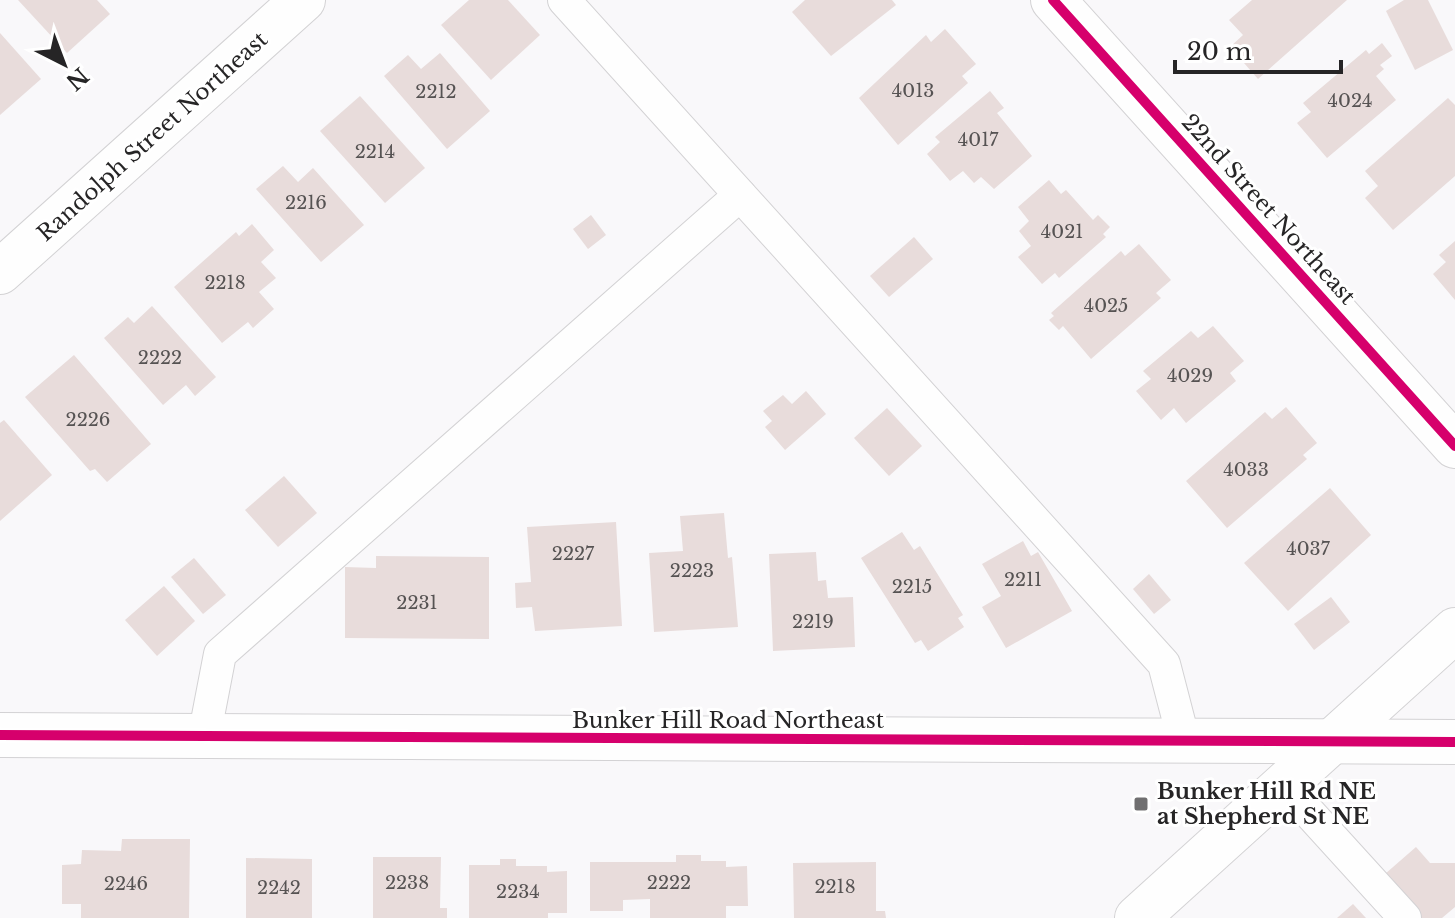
<svg xmlns="http://www.w3.org/2000/svg" width="1455" height="918" font-family="'Libre Baskerville',serif">
	<rect width="100%" height="100%" fill="#f9f8fa"/>
	<g fill="#e8dcdb">
		<polygon points="18,0 97,0 110,14 67,53"/>
		<polygon points="469,0 508,0 540,35 491,80 441,25"/>
		<polygon points="805,0 892,0 896,5 831,56 792,12"/>
		<polygon points="1252,0 1347,0 1258,79 1230,47 1243,35 1229,20"/>
		<polygon points="1404,0 1428,0 1453,50 1415,70 1386,11"/>
		<polygon points="945,29 976,64 962,76 968,83 898,145 859,98 926,35 931,42"/>
		<polygon points="0,33 41,79 0,115"/>
		<polygon points="1382,43 1392,56 1380,65 1384,69 1376,76 1396,100 1327,158 1297,123 1311,112 1303,103 1366,50 1369,54"/>
		<polygon points="440,53 490,111 447,149 384,76 408,55 421,69"/>
		<polygon points="990,91 1004,108 997,113 1032,156 994,189 981,177 974,183 963,171 950,181 927,154 940,142 935,137"/>
		<polygon points="360,96 425,168 385,203 320,131"/>
		<polygon points="1448,98 1455,105 1455,176 1393,230 1365,198 1378,186 1365,171"/>
		<polygon points="283,166 298,182 313,168 364,225 321,262 256,189"/>
		<polygon points="1049,180 1061,194 1066,190 1093,220 1098,215 1110,227 1103,234 1106,237 1059,278 1055,273 1042,284 1018,257 1031,246 1019,231 1029,221 1018,207"/>
		<polygon points="591,215 606,235 588,249 573,229"/>
		<polygon points="252,224 274,250 261,262 276,278 259,292 274,309 253,328 248,322 222,343 174,287 236,232 239,236"/>
		<polygon points="914,237 933,259 889,297 870,276"/>
		<polygon points="1455,241 1455,300 1433,274 1446,262 1439,255"/>
		<polygon points="1139,244 1171,280 1156,293 1161,298 1091,359 1063,326 1059,330 1049,320 1054,316 1051,313 1121,251 1125,256"/>
		<polygon points="152,306 216,377 195,396 186,385 163,405 104,338 128,317 134,323"/>
		<polygon points="1213,326 1244,361 1230,373 1236,381 1186,423 1174,408 1161,420 1136,391 1151,379 1143,371 1191,331 1198,338"/>
		<polygon points="74,355 151,444 107,482 95,469 90,471 25,397"/>
		<polygon points="806,391 826,414 785,450 765,427 772,421 763,411 783,395 792,404"/>
		<polygon points="1286,407 1317,443 1303,455 1307,459 1227,528 1186,481 1265,412 1272,419"/>
		<polygon points="887,408 922,446 889,476 854,438"/>
		<polygon points="4,420 52,475 0,521 0,423"/>
		<polygon points="284,476 317,513 278,547 245,510"/>
		<polygon points="1330,488 1371,535 1288,611 1244,563"/>
		<polygon points="724,513 728,558 732,557 738,627 654,632 649,553 683,551 680,516"/>
		<polygon points="616,522 622,626 535,631 532,607 516,608 515,583 531,582 527,527"/>
		<polygon points="902,532 914,550 920,546 963,615 958,618 964,627 928,651 921,640 915,643 861,558"/>
		<polygon points="1023,541 1031,556 1038,552 1072,611 1006,648 982,607 1001,596 982,564"/>
		<polygon points="816,552 818,581 826,580 828,598 853,597 855,647 773,651 769,554"/>
		<polygon points="376,556 489,557 489,639 345,638 345,567 376,568"/>
		<polygon points="194,558 226,595 203,614 171,577"/>
		<polygon points="1149,574 1171,600 1154,614 1133,589"/>
		<polygon points="164,586 195,621 157,656 125,620"/>
		<polygon points="1331,597 1350,622 1314,650 1294,624"/>
		<polygon points="122,839 190,839 189,918 81,918 81,904 62,904 62,865 81,864 82,850 121,851"/>
		<polygon points="1416,847 1430,863 1455,863 1455,907 1442,918 1422,918 1385,874"/>
		<polygon points="676,855 701,855 701,861 726,861 726,867 747,866 748,906 726,906 726,918 650,918 650,899 623,900 623,911 590,911 590,862 676,862"/>
		<polygon points="373,857 441,857 440,908 447,908 447,918 373,918"/>
		<polygon points="246,858 312,859 312,918 246,918"/>
		<polygon points="500,859 516,859 516,866 547,866 547,872 567,871 567,913 548,913 548,918 469,918 469,865 500,865"/>
		<polygon points="876,862 876,911 885,911 886,918 794,918 793,863"/>
		<polygon points="1353,904 1366,918 1337,918"/>
	</g>
	<g fill="none" stroke-linecap="round" stroke-linejoin="round">
		<g stroke="#d3d2d4" stroke-width="34">
			<g id="service">
				<polyline points="564,0 1164,664 1184,741"/>
				<polyline points="204,737 220,654 740,195"/>
				<polyline points="1284,785 1405,918"/>
			</g>
		</g>
		<g stroke="#d3d2d4" stroke-width="46">
			<g id="minor">
				<polyline points="1053,0 1455,446"/>
				<polyline points="0,272 303,0"/>
				<polyline points="1137,918 1455,630"/>
			</g>
		</g>
		<g stroke="#d3d2d4" stroke-width="46">
			<polyline id="tertiary" points="0,735 1455,742"/>
		</g>
		<use href="#service" stroke="#fefefe" stroke-width="32"/>
		<use href="#minor" stroke="#fefefe" stroke-width="44"/>
		<use href="#tertiary" stroke="#fefefe" stroke-width="44"/>
		<g stroke="#fff" stroke-width="15">
			<g id="cycleway">
				<polyline points="1053,0 1455,446"/>
				<polyline points="0,735 1455,742"/>
			</g>
		</g>
		<use href="#cycleway" stroke="#d6006c" stroke-width="10"/>
	</g>
	<rect fill="#706f70" stroke="#fff" stroke-width="3" x="1133" y="796" width="16" height="16" rx="4"/>
	<g text-anchor="middle" stroke-width="6" stroke-linejoin="round" paint-order="stroke">
		<g font-size="18" fill="#565353">
			<text x="913" y="97">4013</text>
			<text x="436" y="98">2212</text>
			<text x="1350" y="107">4024</text>
			<text x="978" y="146">4017</text>
			<text x="375" y="158">2214</text>
			<text x="306" y="209">2216</text>
			<text x="1062" y="238">4021</text>
			<text x="225" y="289">2218</text>
			<text x="1106" y="312">4025</text>
			<text x="160" y="364">2222</text>
			<text x="1190" y="382">4029</text>
			<text x="88" y="426">2226</text>
			<text x="1246" y="476">4033</text>
			<text x="1308" y="555">4037</text>
			<text x="573" y="560">2227</text>
			<text x="692" y="577">2223</text>
			<text x="1023" y="586">2211</text>
			<text x="912" y="593">2215</text>
			<text x="417" y="609">2231</text>
			<text x="813" y="628">2219</text>
			<text x="407" y="889">2238</text>
			<text x="669" y="889">2222</text>
			<text x="126" y="890">2246</text>
			<text x="835" y="893">2218</text>
			<text x="279" y="894">2242</text>
			<text x="518" y="898">2234</text>
		</g>
		<g font-size="22" fill="#262526" stroke="#fff">
			<text transform="translate(152 136) rotate(-42)" y="8">Randolph Street Northeast</text>
			<text transform="translate(1269 209) rotate(48)" y="8">22nd Street Northeast</text>
			<text x="728" y="728">Bunker Hill Road Northeast</text>
		</g>
		<g font-size="22" font-weight="bold" fill="#262526" stroke="#fff" text-anchor="start">
			<text x="1157" y="799">Bunker Hill Rd NE<tspan x="1157" dy="25">at Shepherd St NE</tspan></text>
		</g>
	</g>
	<g transform="translate(64 64) rotate(138)" stroke="#ffffff" stroke-width="6" paint-order="stroke">
	<path d="M0-6L14 30L0 20L-14 30Z" fill="#262526"/>
	<text y="-12" font-size="22" font-weight="bold" text-anchor="middle" fill="#262526">N</text>
	</g>
	<path d="M1175 60v12h166v-12" fill="none" stroke="#262526" stroke-width="4"/>
	<text x="1187" y="60" font-size="24" fill="#262526" stroke="#ffffff" stroke-width="6" paint-order="stroke">20 m</text>
</svg>
